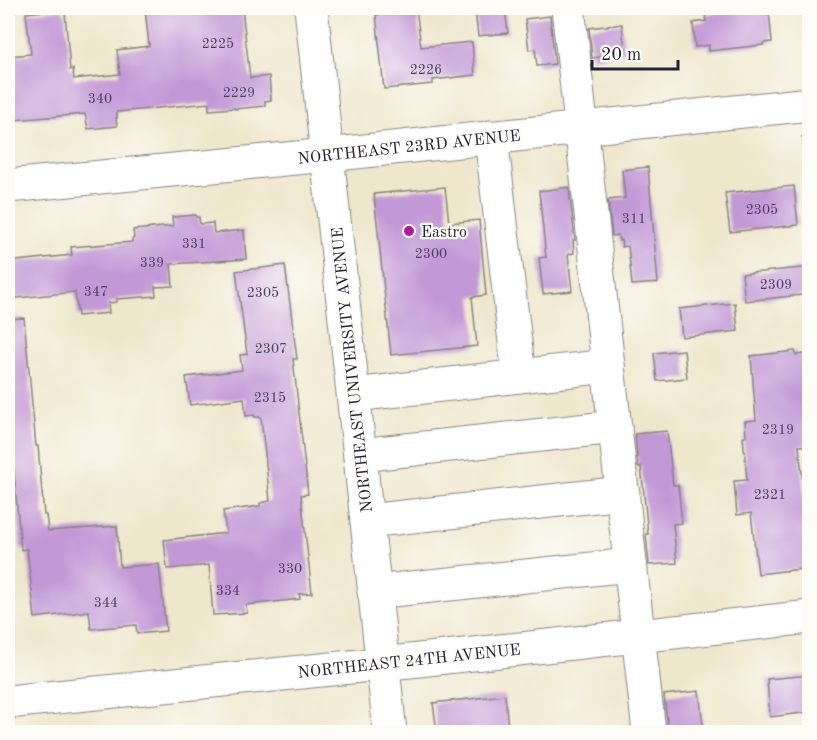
<svg xmlns="http://www.w3.org/2000/svg" width="817" height="740" font-family="'Old Standard TT',serif">
	<rect width="100%" height="100%" fill="#fdfcf7"/>
	<filter id="ink" filterUnits="userSpaceOnUse"><feTurbulence type="fractalNoise" baseFrequency=".0167" numOctaves="2"/><feDisplacementMap in="SourceGraphic" scale="12" xChannelSelector="R" yChannelSelector="G"/><feConvolveMatrix kernelMatrix="1 2 1 2 8 2 1 2 1" color-interpolation-filters="sRGB"/></filter>
	<filter id="wash" filterUnits="userSpaceOnUse"><feTurbulence type="fractalNoise" baseFrequency=".008" numOctaves="4" result="noise"/><feDisplacementMap in="SourceGraphic" scale="24" xChannelSelector="R" yChannelSelector="G"/><feGaussianBlur stdDeviation="1.35" result="paint"/><feColorMatrix in="noise" values="0 0 0 0 0 0 0 0 0 0 0 0 0 0 0 0 0 1.4 0 .05"/><feComposite in="paint" operator="in"/></filter>
	<g filter="url(#wash)">
		<rect width="100%" height="100%" fill="#efe7cc"/>
		<g id="blocks">
			<g fill="#c299d7">
				<polygon points="145,8 242,8 250,78 269,76 271,100 265,101 265,106 235,109 235,108 209,110 209,103 117,112 117,118 116,118 117,126 88,129 85,114 13,120 8,56 31,54 26,13 63,9 63,13 65,12 70,70 73,69 74,79 120,74 117,50 149,46"/>
				<polygon points="377,8 416,8 421,47 472,42 475,75 433,80 433,84 384,89 376,15 378,15"/>
				<polygon points="505,8 508,33 478,36 475,11"/>
				<polygon points="759,9 759,13 769,12 772,42 763,43 763,45 709,51 709,45 695,47 693,23 706,21 705,14"/>
				<polygon points="550,16 555,64 537,66 535,49 529,50 525,19"/>
				<polygon points="622,24 625,52 614,53 615,55 592,58 589,28"/>
				<polygon points="648,167 658,283 632,285 628,246 622,247 621,240 619,241 618,235 612,236 608,200 625,198 622,170"/>
				<polygon points="794,186 798,225 730,232 725,193"/>
				<polygon points="445,187 449,223 479,220 486,295 472,297 477,346 391,355 374,194"/>
				<polygon points="569,187 575,240 573,240 574,253 568,254 572,291 543,294 539,258 546,257 539,191"/>
				<polygon points="196,215 196,217 199,217 200,224 213,223 214,233 244,230 246,259 171,264 173,286 155,287 156,296 117,299 117,302 108,303 109,313 78,316 75,292 8,299 8,262 72,255 71,247 132,242 132,239 134,238 133,230 173,226 172,217"/>
				<polygon points="285,265 297,359 293,359 308,494 301,495 312,593 299,594 300,599 246,605 247,613 213,615 209,565 167,569 164,540 226,533 223,511 260,506 260,503 270,501 261,417 255,417 254,415 246,416 244,398 190,405 186,377 242,370 240,355 247,354 236,271"/>
				<polygon points="810,267 810,294 745,301 742,274"/>
				<polygon points="735,303 738,331 682,337 679,309"/>
				<polygon points="24,318 36,446 38,446 44,515 46,515 48,531 117,526 120,567 159,564 166,631 137,634 136,625 91,629 89,611 35,618 27,549 21,550 8,408 8,319"/>
				<polygon points="684,350 687,378 657,381 654,353"/>
				<polygon points="795,351 796,355 805,354 810,398 810,445 799,446 810,549 810,568 758,574 751,513 737,515 734,481 747,480 743,437 746,436 745,421 756,420 751,356"/>
				<polygon points="667,431 673,485 678,485 682,523 673,524 677,563 649,565 646,534 648,534 641,466 638,467 635,434"/>
				<polygon points="810,675 810,712 770,717 767,679"/>
				<polygon points="699,691 703,725 668,729 664,695"/>
				<polygon points="505,695 508,728 469,732 437,732 433,703"/>
			</g>
		</g>
	</g>
	<g filter="url(#ink)">
		<use href="#blocks" fill-opacity="0" stroke="#888484" stroke-width="1.5"/>
		<g fill="none" stroke-linecap="round" stroke-linejoin="round">
			<g stroke="#888484" stroke-width="35">
				<g id="minor">
					<polyline points="568,8 649,732"/>
					<polyline points="491,137 519,376"/>
					<polyline points="8,186 327,155 810,104"/>
					<polyline points="354,395 608,366"/>
					<polyline points="360,455 615,427"/>
					<polyline points="367,521 623,493"/>
					<polyline points="374,592 630,565"/>
					<polyline points="8,702 419,660 810,617"/>
				</g>
			</g>
			<g stroke="#888484" stroke-width="35">
				<polyline id="major" points="311,8 390,732"/>
			</g>
			<polyline stroke="#888484" stroke-width="4" stroke-dasharray="1.5 4.5" stroke-linecap="butt" points="803,136 810,194"/>
			<use href="#minor" stroke="#fff" stroke-width="33"/>
			<use href="#major" stroke="#fff" stroke-width="33"/>
		</g>
	</g>
	<circle fill="#b5179e" stroke="#fdfcf7" stroke-width="2" cx="409" cy="231" r="6"/>
	<g text-anchor="middle" stroke-width="4.5" stroke-linejoin="round" paint-order="stroke">
		<g font-size="14" fill="#4a4062">
			<text x="218" y="48">2225</text>
			<text x="426" y="74">2226</text>
			<text x="239" y="97">2229</text>
			<text x="100" y="103">340</text>
			<text x="762" y="214">2305</text>
			<text x="634" y="223">311</text>
			<text x="194" y="248">331</text>
			<text x="431" y="258">2300</text>
			<text x="152" y="267">339</text>
			<text x="776" y="289">2309</text>
			<text x="96" y="296">347</text>
			<text x="263" y="297">2305</text>
			<text x="271" y="353">2307</text>
			<text x="270" y="402">2315</text>
			<text x="778" y="434">2319</text>
			<text x="770" y="499">2321</text>
			<text x="290" y="573">330</text>
			<text x="228" y="595">334</text>
			<text x="106" y="607">344</text>
		</g>
		<g font-size="16" fill="#22223b" stroke="#fdfcf7">
			<text transform="translate(409 146) rotate(-6)" y="6">NORTHEAST 23RD AVENUE</text>
			<text transform="translate(351 370) rotate(-96)" y="6">NORTHEAST UNIVERSITY AVENUE</text>
			<text transform="translate(409 660) rotate(-6)" y="6">NORTHEAST 24TH AVENUE</text>
		</g>
		<g font-size="16" fill="#22223b" stroke="#fdfcf7" text-anchor="start">
			<text x="421" y="237">Eastro</text>
		</g>
	</g>
	<rect width="817" height="740" fill="none" stroke="#fdfcf7" stroke-width="30"/>
	<path d="M592 60v9h86v-9" fill="none" stroke="#22223b" stroke-width="3"/>
	<text x="601" y="60" font-size="18" fill="#22223b" stroke="#fdfcf7" stroke-width="4.5" paint-order="stroke">20 m</text>
</svg>
